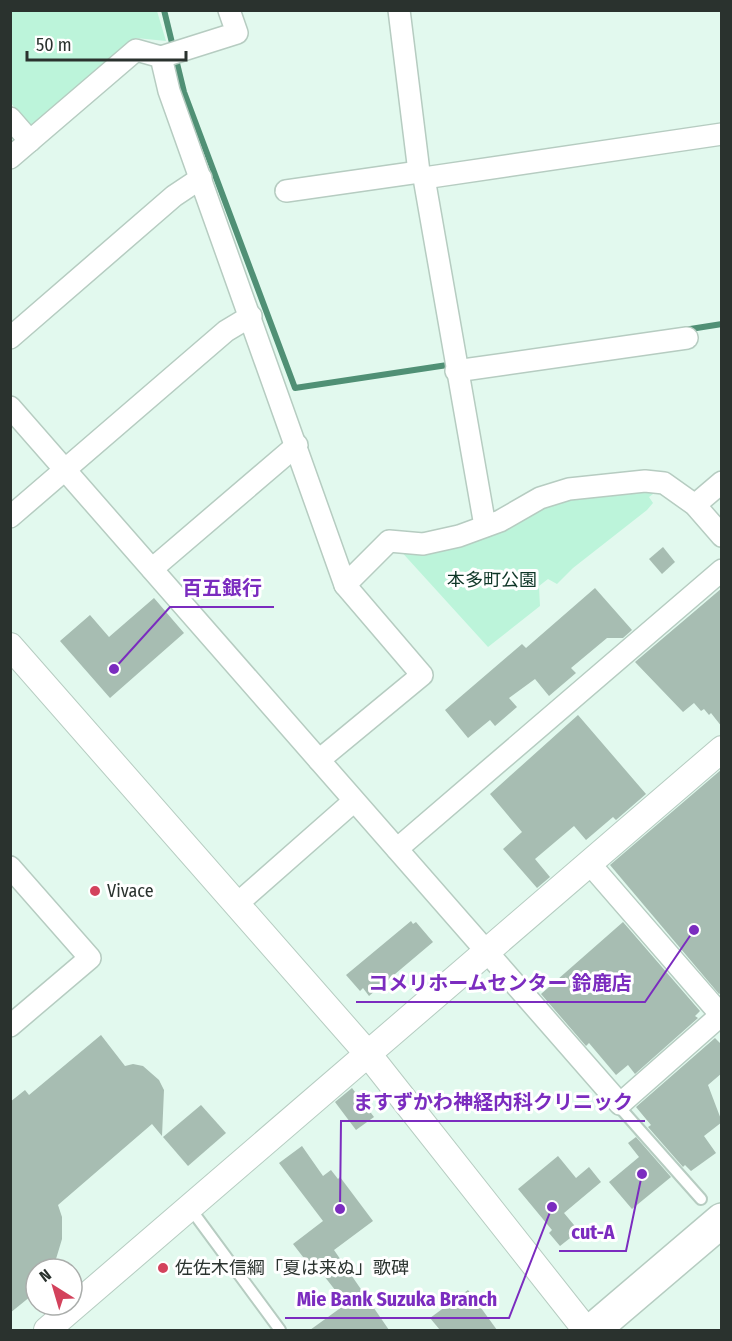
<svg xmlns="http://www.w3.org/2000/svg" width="732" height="1341" font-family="'Fira Sans Condensed','Noto Sans JP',sans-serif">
	<rect width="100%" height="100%" fill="#e2f9ee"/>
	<g fill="#bcf4da">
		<polygon points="10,11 157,11 166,41 136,38 30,126 11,103"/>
		<polygon points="657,491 649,497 653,503 647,510 573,568 557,584 548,579 539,586 540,606 488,647 398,548 569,495"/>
	</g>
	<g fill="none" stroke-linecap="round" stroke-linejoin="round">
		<g stroke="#509075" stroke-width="6">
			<polyline points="164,10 184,92 295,388 454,364"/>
			<polyline points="684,330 722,324"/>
		</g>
	</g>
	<g fill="#a7bdb2">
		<polygon points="663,547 675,562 662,574 649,559"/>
		<polygon points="595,588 632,630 623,638 607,638 571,668 576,673 549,696 535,679 509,698 517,707 495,726 490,720 468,738 445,710 522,644 526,648"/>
		<polygon points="722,588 722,727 711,713 709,715 704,709 701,711 694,703 683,712 635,662"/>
		<polygon points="154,598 184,633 110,698 60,641 90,615 109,637"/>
		<polygon points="578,715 646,794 616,820 613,817 586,840 574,826 535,859 550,877 537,888 503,849 522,832 490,794"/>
		<polygon points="722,769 722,992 719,994 610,865"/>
		<polygon points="411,921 413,924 416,922 433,942 369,996 363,988 360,991 346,975"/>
		<polygon points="623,922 700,1011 695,1016 698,1018 635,1074 628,1065 616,1075 589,1043 586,1046 541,994"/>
		<polygon points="101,1035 125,1066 133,1064 143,1066 159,1080 164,1090 162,1136 152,1124 58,1205 62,1217 62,1239 53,1269 36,1269 36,1292 10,1313 10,1102 25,1090 29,1095"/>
		<polygon points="715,1038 722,1045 722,1073 708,1085 722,1122 704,1136 716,1153 691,1171 685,1165 683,1167 648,1127 651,1125 636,1107"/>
		<polygon points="352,1088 374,1117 356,1130 335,1102"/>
		<polygon points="201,1105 226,1133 188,1166 163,1137"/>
		<polygon points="636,1137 671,1177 632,1209 609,1182 639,1157 628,1143"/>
		<polygon points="302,1146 323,1176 331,1170 338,1179 340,1177 373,1221 334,1250 389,1330 310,1330 346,1304 321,1272 317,1275 293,1244 323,1221 279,1163"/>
		<polygon points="558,1156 576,1178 589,1167 601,1182 564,1213 579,1231 560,1246 549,1233 552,1230 518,1189"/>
		<polygon points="468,1290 497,1330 440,1330 430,1318"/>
	</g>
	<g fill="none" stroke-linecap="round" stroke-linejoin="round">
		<g stroke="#b6ccc1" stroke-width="14">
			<g id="service">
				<polyline points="620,1104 623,1111 701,1199"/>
				<polyline points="190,1208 280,1330"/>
			</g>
		</g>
		<g stroke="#b6ccc1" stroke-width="24">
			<g id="minor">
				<polyline points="399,10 419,172 424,178 485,526"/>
				<polyline points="161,57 237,33 229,10"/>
				<polyline points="10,118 30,141"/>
				<polyline points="10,158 136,50 161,57 169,91 345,585 389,541 423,544 459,536 500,521 540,498 569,489 645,481 664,483 695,505 722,536"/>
				<polyline points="424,178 722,134"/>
				<polyline points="286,191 419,172"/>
				<polyline points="10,338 174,196 201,178"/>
				<polyline points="456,371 687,338"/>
				<polyline points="10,407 620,1104 721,1015 589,863"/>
				<polyline points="695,505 722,482"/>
				<polyline points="10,517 226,331 251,316"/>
				<polyline points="152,569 297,445"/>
				<polyline points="319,760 422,675 345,585"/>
				<polyline points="397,849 722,570"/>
				<polyline points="10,867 90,958 10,1026"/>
				<polyline points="237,904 354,801"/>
			</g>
		</g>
		<g stroke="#b6ccc1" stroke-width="28">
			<g id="tertiary">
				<polyline points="10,646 368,1054 586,1330"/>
				<polyline points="47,1330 722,749"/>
			</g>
		</g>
		<g stroke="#b6ccc1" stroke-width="36">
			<polyline id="primary" points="593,1330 722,1220"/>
		</g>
		<use href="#service" stroke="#fff" stroke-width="10"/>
		<use href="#minor" stroke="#fff" stroke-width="21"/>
		<use href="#tertiary" stroke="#fff" stroke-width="26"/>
		<use href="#primary" stroke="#fff" stroke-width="33"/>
	</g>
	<g fill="#d3425c" stroke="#fff" stroke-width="2">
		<circle cx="95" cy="891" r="6"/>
		<circle cx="163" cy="1268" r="6"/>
	</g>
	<g text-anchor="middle" stroke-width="6" stroke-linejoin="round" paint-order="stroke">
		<g font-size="18" fill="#0e3627" stroke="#fff">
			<text x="492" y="586">本多町公園</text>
		</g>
		<g font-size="18" fill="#2a322e" stroke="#fff" text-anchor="start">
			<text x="107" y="897">Vivace</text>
			<text x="175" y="1274">佐佐木信綱「夏は来ぬ」歌碑</text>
		</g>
	</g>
	<path fill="none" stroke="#7b2cbf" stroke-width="2" d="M114 669L170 607H274M694 930L645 1002H356M340 1209L341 1121H645M642 1174L626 1251H559M552 1207L509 1318H285"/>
	<g fill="#7b2cbf" stroke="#fff" stroke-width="2">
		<circle cx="114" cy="669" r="6"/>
		<circle cx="694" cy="930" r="6"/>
		<circle cx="340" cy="1209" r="6"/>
		<circle cx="642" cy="1174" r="6"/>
		<circle cx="552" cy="1207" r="6"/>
	</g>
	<g font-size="20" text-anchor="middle" font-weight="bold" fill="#7b2cbf" stroke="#fff" stroke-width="6" stroke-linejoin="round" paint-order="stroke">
		<text x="222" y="595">百五銀行</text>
		<text x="500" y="990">コメリホームセンター 鈴鹿店</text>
		<text x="493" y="1109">ますずかわ神経内科クリニック</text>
		<text x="593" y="1239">cut-A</text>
		<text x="397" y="1306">Mie Bank Suzuka Branch</text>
	</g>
	<rect width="732" height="1341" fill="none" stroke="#2a322e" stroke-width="24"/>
	<g transform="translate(54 1287) rotate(323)"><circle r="28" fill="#ffffff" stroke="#aaadab" stroke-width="1.5"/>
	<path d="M0-4.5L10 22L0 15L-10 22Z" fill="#d3425c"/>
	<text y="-9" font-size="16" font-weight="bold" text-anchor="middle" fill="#2a322e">N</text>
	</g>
	<path d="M27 51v9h159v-9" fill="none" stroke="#2a322e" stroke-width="3"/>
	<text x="36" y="51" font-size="18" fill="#2a322e" stroke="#ffffff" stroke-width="4.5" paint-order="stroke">50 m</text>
</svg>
